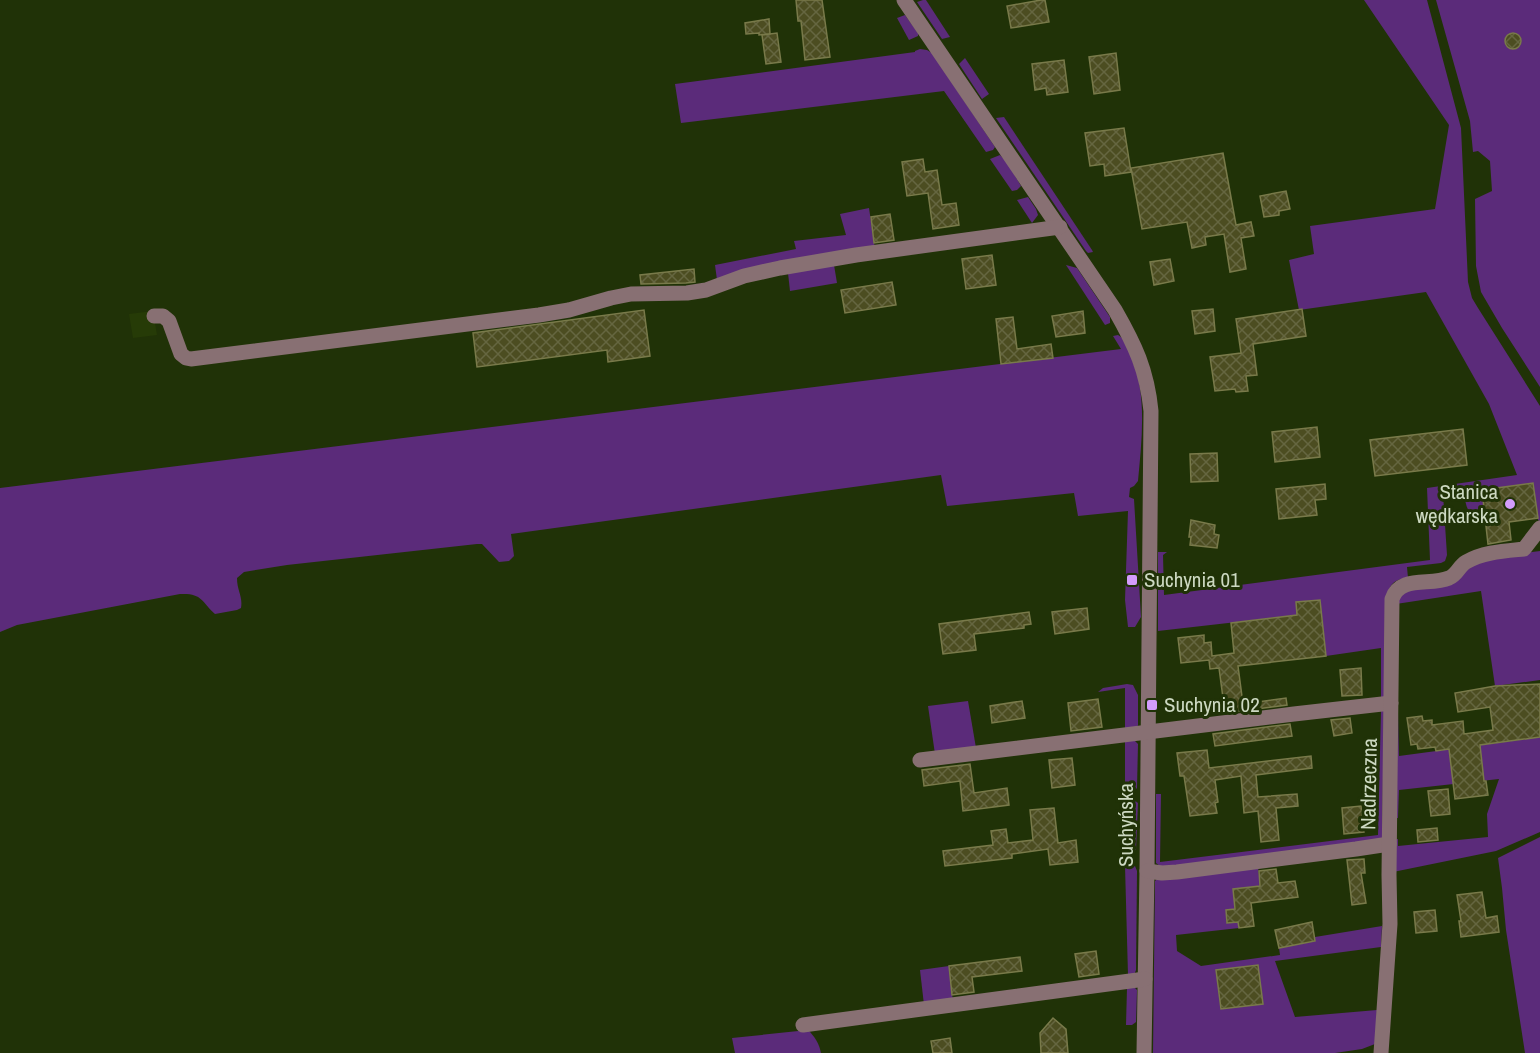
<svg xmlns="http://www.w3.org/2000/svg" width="1540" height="1053" font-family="'Archivo Narrow',sans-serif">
	<defs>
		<pattern id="building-cross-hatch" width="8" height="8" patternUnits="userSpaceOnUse" patternTransform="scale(1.5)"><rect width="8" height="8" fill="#4c4d21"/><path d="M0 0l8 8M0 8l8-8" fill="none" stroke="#656640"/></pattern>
	</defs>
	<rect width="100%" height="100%" fill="#203207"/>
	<polygon fill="#263b07" points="153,311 157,335 133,338 129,314"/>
	<g fill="#5b2b7a">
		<polygon points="923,0 926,0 950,37 942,39 917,2"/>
		<path d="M1364,0h63l34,128 7,154 4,16 6,10 62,98v115l-2,-1 -5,-37 -51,7 3,27c-18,1 -19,-10 -21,-25l-21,2 4,61 -2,6 -4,2 -34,4 1,11c-18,2 -18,8 -22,24l-1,95 -4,3v-52l-55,8 -6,-56 -24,2 1,13 -139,16v-79h9l-4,3 1,40 266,-35 -3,-72 90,-13 -28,-71 -63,-112 -127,18 -10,-50 25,-6 -4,-28 125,-17 14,-84z"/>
		<polygon points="1436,0 1540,0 1540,387 1502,328 1481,292 1476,266 1475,199 1492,191 1490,161 1478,151 1473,152 1470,121"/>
		<polygon points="905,15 918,33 918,36 909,40 897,18"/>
		<polygon points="920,49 927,50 932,53 995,147 993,150 986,152 944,91 681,123 675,84 915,52 915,51"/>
		<polygon points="965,58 989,94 982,99 959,64"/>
		<polygon points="1004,117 1092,250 1093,252 1088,253 1086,251 996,118"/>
		<path d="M1000,155c9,8 15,21 21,31l-4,4 -5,1 -22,-32z"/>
		<polygon points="1028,197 1036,209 1038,215 1032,223 1017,200"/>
		<polygon points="869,208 875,249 717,280 715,265 796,249 794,241 846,235 840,214"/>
		<polygon points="834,265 837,283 790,291 788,273"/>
		<polygon points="1066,265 1077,268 1110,317 1110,323 1105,325"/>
		<path d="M1118,335c8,4 11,15 14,24 2,7 6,15 7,23 6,32 2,67 -1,99l-4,5 -4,2 -1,9 5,2 7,118 -6,10h-7l-3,-27 3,-89 -50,5 -4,-23 -127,13 -6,-31 -430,59 3,22 -5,5 -10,1 -17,-18h-5l-190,21 -43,7 -7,6c0,13 6,18 4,30l-4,2 -22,4c-14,-13 -13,-21 -35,-20l-163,31 -17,7v-144l1121,-139 -8,-13z"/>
		<polygon points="1540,551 1540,680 1495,686 1481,591 1396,604 1398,596 1477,559"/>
		<polygon points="1127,684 1133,685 1138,695 1138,725 1137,728 1125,730 1125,688 1098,692 1103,688"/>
		<polygon points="968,701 976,748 935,754 928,706"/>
		<polygon points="1384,709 1382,843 1180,866 1160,866 1156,863 1156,794 1161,794 1160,862 1378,835 1381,711"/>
		<polygon points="1398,713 1399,756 1540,737 1540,832 1496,851 1393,872 1393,840 1398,839 1398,846 1488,837 1487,814 1499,779 1399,790 1398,818 1394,818"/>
		<polygon points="1125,740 1135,741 1138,744 1137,788 1135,790 1125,792"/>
		<polygon points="1134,800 1138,803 1136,850 1130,854 1125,855 1125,801"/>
		<polygon points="1540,837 1540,1053 1525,1053 1506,930 1502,888 1498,858"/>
		<polygon points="1130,865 1135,866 1137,871 1136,970 1134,975 1128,975 1125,866"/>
		<polygon points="1258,866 1260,886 1233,889 1235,909 1226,910 1227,923 1238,922 1239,928 1176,935 1177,951 1201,966 1280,955 1279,948 1315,941 1315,937 1382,926 1381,947 1275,961 1295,1017 1377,1010 1375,1044 1362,1049 1335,1053 1153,1053 1155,881 1158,878"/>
		<polygon points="949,966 953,1002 924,1005 920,970"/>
		<polygon points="1134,987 1137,990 1136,1022 1132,1025 1126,1025 1127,988"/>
		<path d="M808,1030c7,7 11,13 13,23h-86l-3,-15z"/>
	</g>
	<g fill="url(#building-cross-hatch)" stroke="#797a4a" stroke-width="1.5">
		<polygon points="796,0 822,0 830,57 805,60 801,21 798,21"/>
		<polygon points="1041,0 1045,0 1049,22 1011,28 1007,6"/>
		<polygon points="769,19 770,34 759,35 759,33 746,34 745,23"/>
		<polygon points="777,33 781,62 766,64 762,35"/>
		<circle cx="1513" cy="41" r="8"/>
		<polygon points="1116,53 1120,90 1094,94 1089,57"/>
		<polygon points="1064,60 1068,92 1047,95 1046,88 1035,90 1032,64"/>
		<polygon points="1124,128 1131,172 1105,176 1104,164 1090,166 1085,133"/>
		<polygon points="1223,153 1236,225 1251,222 1254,236 1241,238 1246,269 1230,272 1224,234 1205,237 1206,245 1192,248 1187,222 1142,229 1131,168"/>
		<polygon points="923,159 925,172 937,170 942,205 956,203 959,225 933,229 928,193 907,196 902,162"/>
		<polygon points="1286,191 1290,209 1279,211 1279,215 1264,217 1260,196"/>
		<polygon points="890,214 894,240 874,243 871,217"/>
		<polygon points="992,255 996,285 966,289 962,259"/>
		<polygon points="1170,259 1174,281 1154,285 1150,262"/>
		<polygon points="694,269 695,282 686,283 641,284 640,275"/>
		<polygon points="892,282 896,305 845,313 841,290"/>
		<polygon points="1213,309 1215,331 1195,334 1192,311"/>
		<polygon points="1302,309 1306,336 1253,344 1257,375 1246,376 1248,391 1236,392 1235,389 1215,391 1210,357 1241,353 1236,319"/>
		<polygon points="644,310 650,356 608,362 607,350 477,367 473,333"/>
		<polygon points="1083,311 1085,333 1056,337 1052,316"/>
		<polygon points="1013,317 1017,349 1051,344 1053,358 1001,364 996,319"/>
		<polygon points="1317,427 1320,457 1275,462 1272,432"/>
		<polygon points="1463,429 1467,465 1375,476 1370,440"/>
		<polygon points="1217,453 1218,481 1191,482 1190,454"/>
		<polygon points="1533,483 1538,518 1509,522 1511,540 1488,544 1482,490"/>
		<polygon points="1325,484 1326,499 1315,500 1317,515 1279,519 1276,489"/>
		<polygon points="1191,520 1215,525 1214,534 1219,535 1217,548 1190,545 1191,537 1189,537"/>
		<polygon points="1320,600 1326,656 1238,666 1243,704 1286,698 1287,705 1225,713 1219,668 1210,669 1209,660 1181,663 1178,638 1204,635 1204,643 1211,642 1212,656 1234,653 1231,623 1297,615 1296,602"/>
		<polygon points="1087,608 1089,629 1055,634 1052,612"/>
		<polygon points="1029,612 1031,624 1024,625 1024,628 974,634 976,650 943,654 939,624"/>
		<polygon points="1361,668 1362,695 1342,696 1340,670"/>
		<polygon points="1540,684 1540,737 1480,745 1484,781 1486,781 1488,795 1455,799 1449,749 1436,751 1435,747 1418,749 1417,744 1411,745 1407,718 1422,716 1423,721 1432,720 1432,725 1463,721 1464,734 1493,730 1490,707 1458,712 1455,693 1495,686"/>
		<polygon points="1098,699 1102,727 1071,731 1068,703"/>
		<polygon points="1022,701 1025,718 992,723 990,706"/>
		<polygon points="1350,718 1352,733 1334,736 1331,720"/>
		<polygon points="1290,724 1292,736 1215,746 1213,734"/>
		<polygon points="1207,750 1209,768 1311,756 1312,768 1256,775 1258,797 1297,794 1298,806 1276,808 1279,840 1261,842 1258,811 1244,813 1241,776 1215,780 1218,802 1215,803 1217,813 1190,816 1184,776 1180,776 1177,753"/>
		<polygon points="1072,758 1075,785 1052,788 1049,760"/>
		<polygon points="970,764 974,793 1007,788 1009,805 963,811 960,781 924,786 922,770"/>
		<polygon points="1448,789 1450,814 1431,816 1428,791"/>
		<polygon points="1361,806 1364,832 1344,834 1342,808"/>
		<polygon points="1054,808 1058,843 1076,840 1078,862 1050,865 1048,849 1012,854 1012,858 945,866 943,851 993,845 991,831 1006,829 1008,843 1033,840 1030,810"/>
		<polygon points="1437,828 1438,840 1418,842 1417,830"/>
		<polygon points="1364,859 1365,873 1361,873 1366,903 1352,905 1347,860"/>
		<polygon points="1276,869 1278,883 1295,881 1298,897 1251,903 1254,926 1239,928 1238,922 1227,923 1226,910 1235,909 1233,889 1260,886 1259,871"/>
		<polygon points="1482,892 1486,918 1497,916 1499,932 1461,937 1459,921 1461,921 1457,895"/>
		<polygon points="1435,910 1437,931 1416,933 1414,912"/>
		<polygon points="1312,922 1315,941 1279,948 1275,930"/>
		<polygon points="1096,951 1099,974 1079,977 1075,954"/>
		<polygon points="1020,957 1022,971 972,977 974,992 952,995 949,966"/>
		<polygon points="1258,965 1263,1004 1221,1009 1216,970"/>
		<polygon points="1053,1018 1066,1029 1068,1053 1041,1053 1040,1033"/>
		<polygon points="950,1038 952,1053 933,1053 931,1041"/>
	</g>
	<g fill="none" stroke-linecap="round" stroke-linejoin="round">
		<g stroke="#887073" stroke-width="15">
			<path d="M904,0l211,310c20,35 32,60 36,101l-4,460 -3,182"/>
			<polyline points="154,316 163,316 169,321 181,354 186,358 191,359 539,315 569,310 611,298 631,294 687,293 706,290 744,276 780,268 856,255 1060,227"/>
			<polyline points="920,760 1294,714 1391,703"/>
			<polyline points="1147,871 1162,873 1177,872 1356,849 1389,844"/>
			<polyline points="803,1025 1145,979"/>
			<path d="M1381,1053l9,-129 -1,-49 3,-276c8,-24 38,-13 57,-21 8,-3 10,-12 17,-16 17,-10 38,-11 58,-13l16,-21"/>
		</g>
	</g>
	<g fill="#d39cfc" stroke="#203207" stroke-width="2">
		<circle cx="1510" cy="504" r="6"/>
		<rect x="1126" y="574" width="12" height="12" rx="3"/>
		<rect x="1146" y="699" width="12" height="12" rx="3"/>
	</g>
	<g text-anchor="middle" stroke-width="6" stroke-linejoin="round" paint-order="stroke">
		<g font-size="21" fill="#cdd9c2" stroke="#203207" text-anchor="start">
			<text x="1498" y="499" text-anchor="end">Stanica<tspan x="1498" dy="24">wędkarska</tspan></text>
			<text x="1144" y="587">Suchynia 01</text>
			<text x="1164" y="712">Suchynia 02</text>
		</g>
		<g font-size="21" fill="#cdd9c2" stroke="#203207">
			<text transform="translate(1369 784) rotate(-89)" y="7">Nadrzeczna</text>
			<text transform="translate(1126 825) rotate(-90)" y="7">Suchyńska</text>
		</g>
	</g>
</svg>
